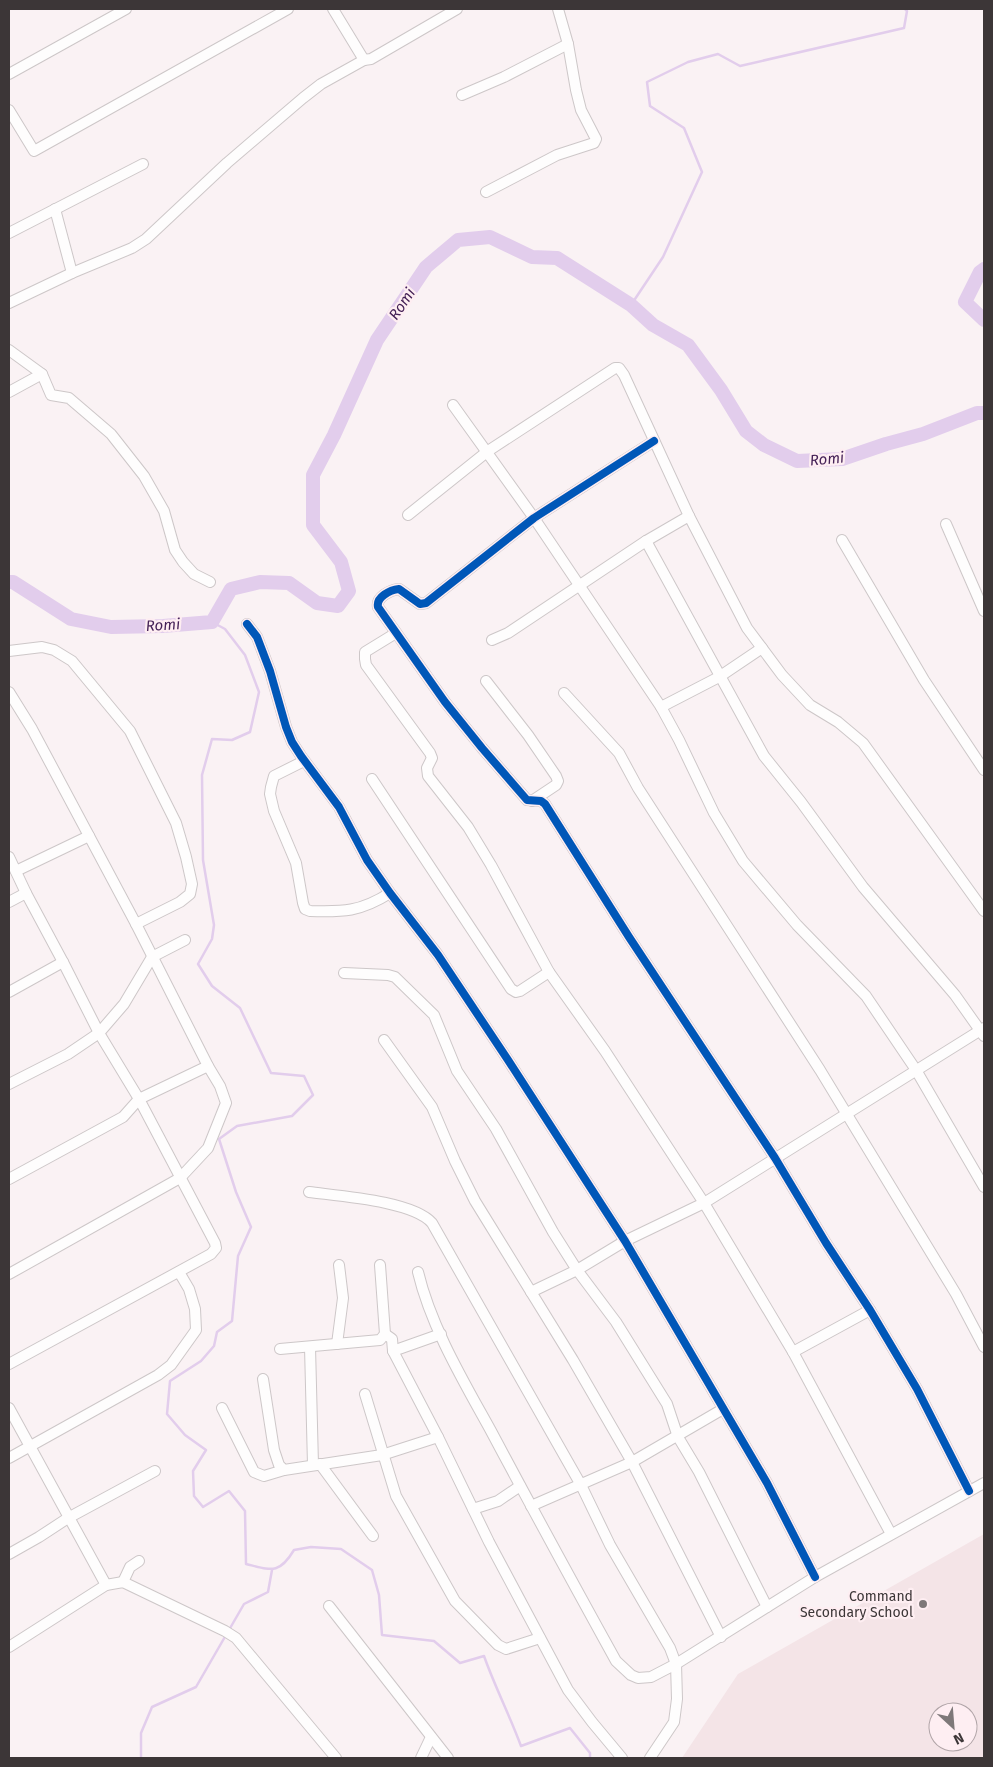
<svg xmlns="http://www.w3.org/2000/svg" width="993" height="1767" font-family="'Fira Sans',sans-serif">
	<rect width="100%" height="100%" fill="#faf2f4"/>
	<path fill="#f4e4e7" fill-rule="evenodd" d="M984,1534v224h-302l56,-84zM938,1712h30v30h-30z"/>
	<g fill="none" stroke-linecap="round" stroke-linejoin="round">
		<g stroke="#e2cdec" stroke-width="2.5">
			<polyline points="631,305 663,257 702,172 684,128 650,106 647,82 688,62 718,54 740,66 904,28 907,11 905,9"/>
			<path d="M212,622l13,7 20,26 14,37 -9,40 -18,8 -20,-1 -10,36 1,85 11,65 -2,14 -14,25 14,22 28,22 31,65 33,3 9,19 -21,21 -55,10 -18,13 17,53 15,35 -13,29 -6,65 -15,11 -3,14 -13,15 -31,20 -3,33 18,21 21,15 -13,21 1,25 9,11 26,-16 16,20 1,53c25,6 33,11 48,-14l17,-3 30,2 31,21 7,25 3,40 52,6 26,22 24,-7c11,31 26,60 37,90l49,-18 20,25v5"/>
			<polyline points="229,1630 244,1604 268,1592 272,1570"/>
			<polyline points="141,1758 141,1733 152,1707 196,1687 226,1635"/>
		</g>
		<g stroke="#e2cdec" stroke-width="14">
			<polyline points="984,269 980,272 965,302 984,320"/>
			<polyline points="9,582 13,582 71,619 111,627 163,626 212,622 231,589 260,582 289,583 317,603 338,606 349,591 341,562 313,525 313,475 334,435 377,340 426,267 458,240 490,237 532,257 557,258 631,305 653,325 688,345 721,390 746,431 764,445 797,461 842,459 886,444 923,434 977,413 984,413"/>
		</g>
		<g stroke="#cdc7c8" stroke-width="12">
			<g id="minor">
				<polyline points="333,9 364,60 371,59 457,9"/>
				<polyline points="9,74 126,9"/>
				<polyline points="462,95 504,77 568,44"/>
				<polyline points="9,110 34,151 288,9"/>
				<polyline points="486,192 557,155 594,143 596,139 581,110 576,90 568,44 558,9"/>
				<polyline points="55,209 72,273"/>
				<polyline points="9,233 143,164"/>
				<polyline points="9,303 72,273 132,248 146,239 227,163 303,98 321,84 364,60"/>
				<polyline points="9,350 42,374 51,395 69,398 111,434 144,476 164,511 175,550 183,562 194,574 210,582"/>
				<polyline points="9,392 42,374"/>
				<polyline points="453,405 534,518 661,707 679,740 714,813 743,861 797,925 866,996 916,1070 984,1187"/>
				<path d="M654,441l-120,77 -108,85 -6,1 -21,-15c-9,1 -23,8 -21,18l67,95 37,46 45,52 14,1 4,3 84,133 146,221 51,85 44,67 47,79 52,102"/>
				<polyline points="408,515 488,451 615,368 619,368 624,375 689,516 747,628 782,675 810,705 838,722 863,743 984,911"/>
				<polyline points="946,524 984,611"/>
				<polyline points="842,540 924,680 984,770"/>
				<polyline points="646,541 764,756 801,802 863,887 955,995 984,1036"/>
				<polyline points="247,624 257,637 270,671 286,727 292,742 301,756 339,807 367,860 390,893 438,955 508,1060 625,1241 767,1483 815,1577"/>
				<polyline points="396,633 365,652 365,659 366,665 430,753 432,758 427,768 428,776 468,827 491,865 549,972 605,1051 704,1203 793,1352 891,1534"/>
				<polyline points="492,640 508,633 646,541 689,516"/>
				<polyline points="9,651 42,647 54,650 72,661 130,731 176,823 186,857 192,884 190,894 180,902 136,924"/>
				<polyline points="486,681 528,735 556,776 558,781 556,785 532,801"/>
				<polyline points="9,692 32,729 136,924 208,1066 220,1086 226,1103 208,1148 180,1178 9,1274"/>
				<polyline points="564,693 619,753 638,788 820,1070 956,1294 984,1347"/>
				<polyline points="661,707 719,677 762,648"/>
				<path d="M304,761l-30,15 -3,11 -1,7 4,17 22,52 7,40 2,6 5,2c33,1 50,1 80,-18"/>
				<polyline points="372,779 511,989 516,992 520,991 549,972"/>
				<polyline points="9,857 26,893 63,962 99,1033 139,1099 215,1243 216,1248 211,1254 9,1364"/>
				<polyline points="16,871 89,836"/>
				<polyline points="9,902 26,893"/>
				<polyline points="344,973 388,975 395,977 434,1015 457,1071 496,1129 553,1232 577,1270 616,1322 667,1404 678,1437 699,1472 767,1607"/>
				<polyline points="9,992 63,962"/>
				<polyline points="384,1040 432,1107 455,1161 475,1201 573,1360 632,1462 721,1637"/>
				<polyline points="9,1084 68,1054 99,1033 124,1004 152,957 185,940"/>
				<polyline points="9,1179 123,1117 139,1099 208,1066"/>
				<path d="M309,1192c30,4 104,9 123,31l149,262 29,60 60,103 6,16 1,35 -3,23 -24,36"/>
				<polyline points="380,1265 385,1334"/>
				<path d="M418,1272c13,55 46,110 73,159 41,77 83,154 125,230l15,14 7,3 13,-1 25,-13 139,-87 169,-94"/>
				<polyline points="531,1292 577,1270 625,1241 704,1203 984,1028"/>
				<polyline points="337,1344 343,1298 339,1265"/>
				<polyline points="310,1347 313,1465"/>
				<polyline points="280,1349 380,1340 385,1334 392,1339 393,1351 438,1437 489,1542 568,1690 592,1722 622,1758"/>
				<polyline points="393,1351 441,1334"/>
				<polyline points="793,1352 870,1310"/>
				<polyline points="263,1379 274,1450 279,1465 284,1470 382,1455 438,1437"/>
				<polyline points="365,1394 396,1496 455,1601 498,1645 506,1649 540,1638"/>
				<polyline points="9,1408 106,1585"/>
				<polyline points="222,1408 254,1472 264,1476 284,1470"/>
				<polyline points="9,1458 158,1375 171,1365 196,1330 195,1309 189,1289 179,1272"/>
				<polyline points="320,1464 373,1536"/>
				<polyline points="531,1506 632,1462 723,1409"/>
				<polyline points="473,1509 498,1501 520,1486"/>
				<polyline points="9,1554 39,1537 68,1518 155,1471"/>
				<polyline points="123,1582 130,1567 139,1561"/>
				<polyline points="329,1606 448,1758"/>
				<polyline points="9,1647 106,1585 123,1582 225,1631 236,1638 336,1758"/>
				<polyline points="421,1758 431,1737"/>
			</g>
		</g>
		<use href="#minor" stroke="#fefdfd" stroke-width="10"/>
		<g stroke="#feeef2" stroke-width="11">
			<g id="cycleway">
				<path d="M654,441l-120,77 -108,85 -6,1 -21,-15c-9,1 -23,8 -21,18l67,95 37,46 45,52 14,1 4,3 84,133 146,221 51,85 44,67 47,79 52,102"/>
				<polyline points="247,624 257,637 270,671 286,727 292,742 301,756 339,807 367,860 390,893 438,955 508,1060 625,1241 767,1483 815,1577"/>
			</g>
		</g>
		<use href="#cycleway" stroke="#0057b8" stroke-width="8"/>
	</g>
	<circle fill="#7e7879" stroke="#feeef2" stroke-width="2" cx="923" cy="1604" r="5"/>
	<g text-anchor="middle" stroke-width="4.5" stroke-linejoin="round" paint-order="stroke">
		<g font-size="14" fill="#3c3637" stroke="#feeef2" text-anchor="end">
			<text x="913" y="1601">Command<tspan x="913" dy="16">Secondary School</tspan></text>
		</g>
		<g font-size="15" font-style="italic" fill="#452257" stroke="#feeef2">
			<text transform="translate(402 304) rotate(-56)" y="5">Romi</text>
			<text transform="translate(827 459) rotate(-5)" y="5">Romi</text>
			<text transform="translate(163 625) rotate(-3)" y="5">Romi</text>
		</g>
	</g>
	<rect width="993" height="1767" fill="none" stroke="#3c3637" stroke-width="20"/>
	<g transform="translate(953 1727) rotate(154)"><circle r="24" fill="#feeef2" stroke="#b0a4a7"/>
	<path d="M0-4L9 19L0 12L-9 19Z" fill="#7e7879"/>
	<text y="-8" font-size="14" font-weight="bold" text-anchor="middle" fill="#3c3637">N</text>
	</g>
</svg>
